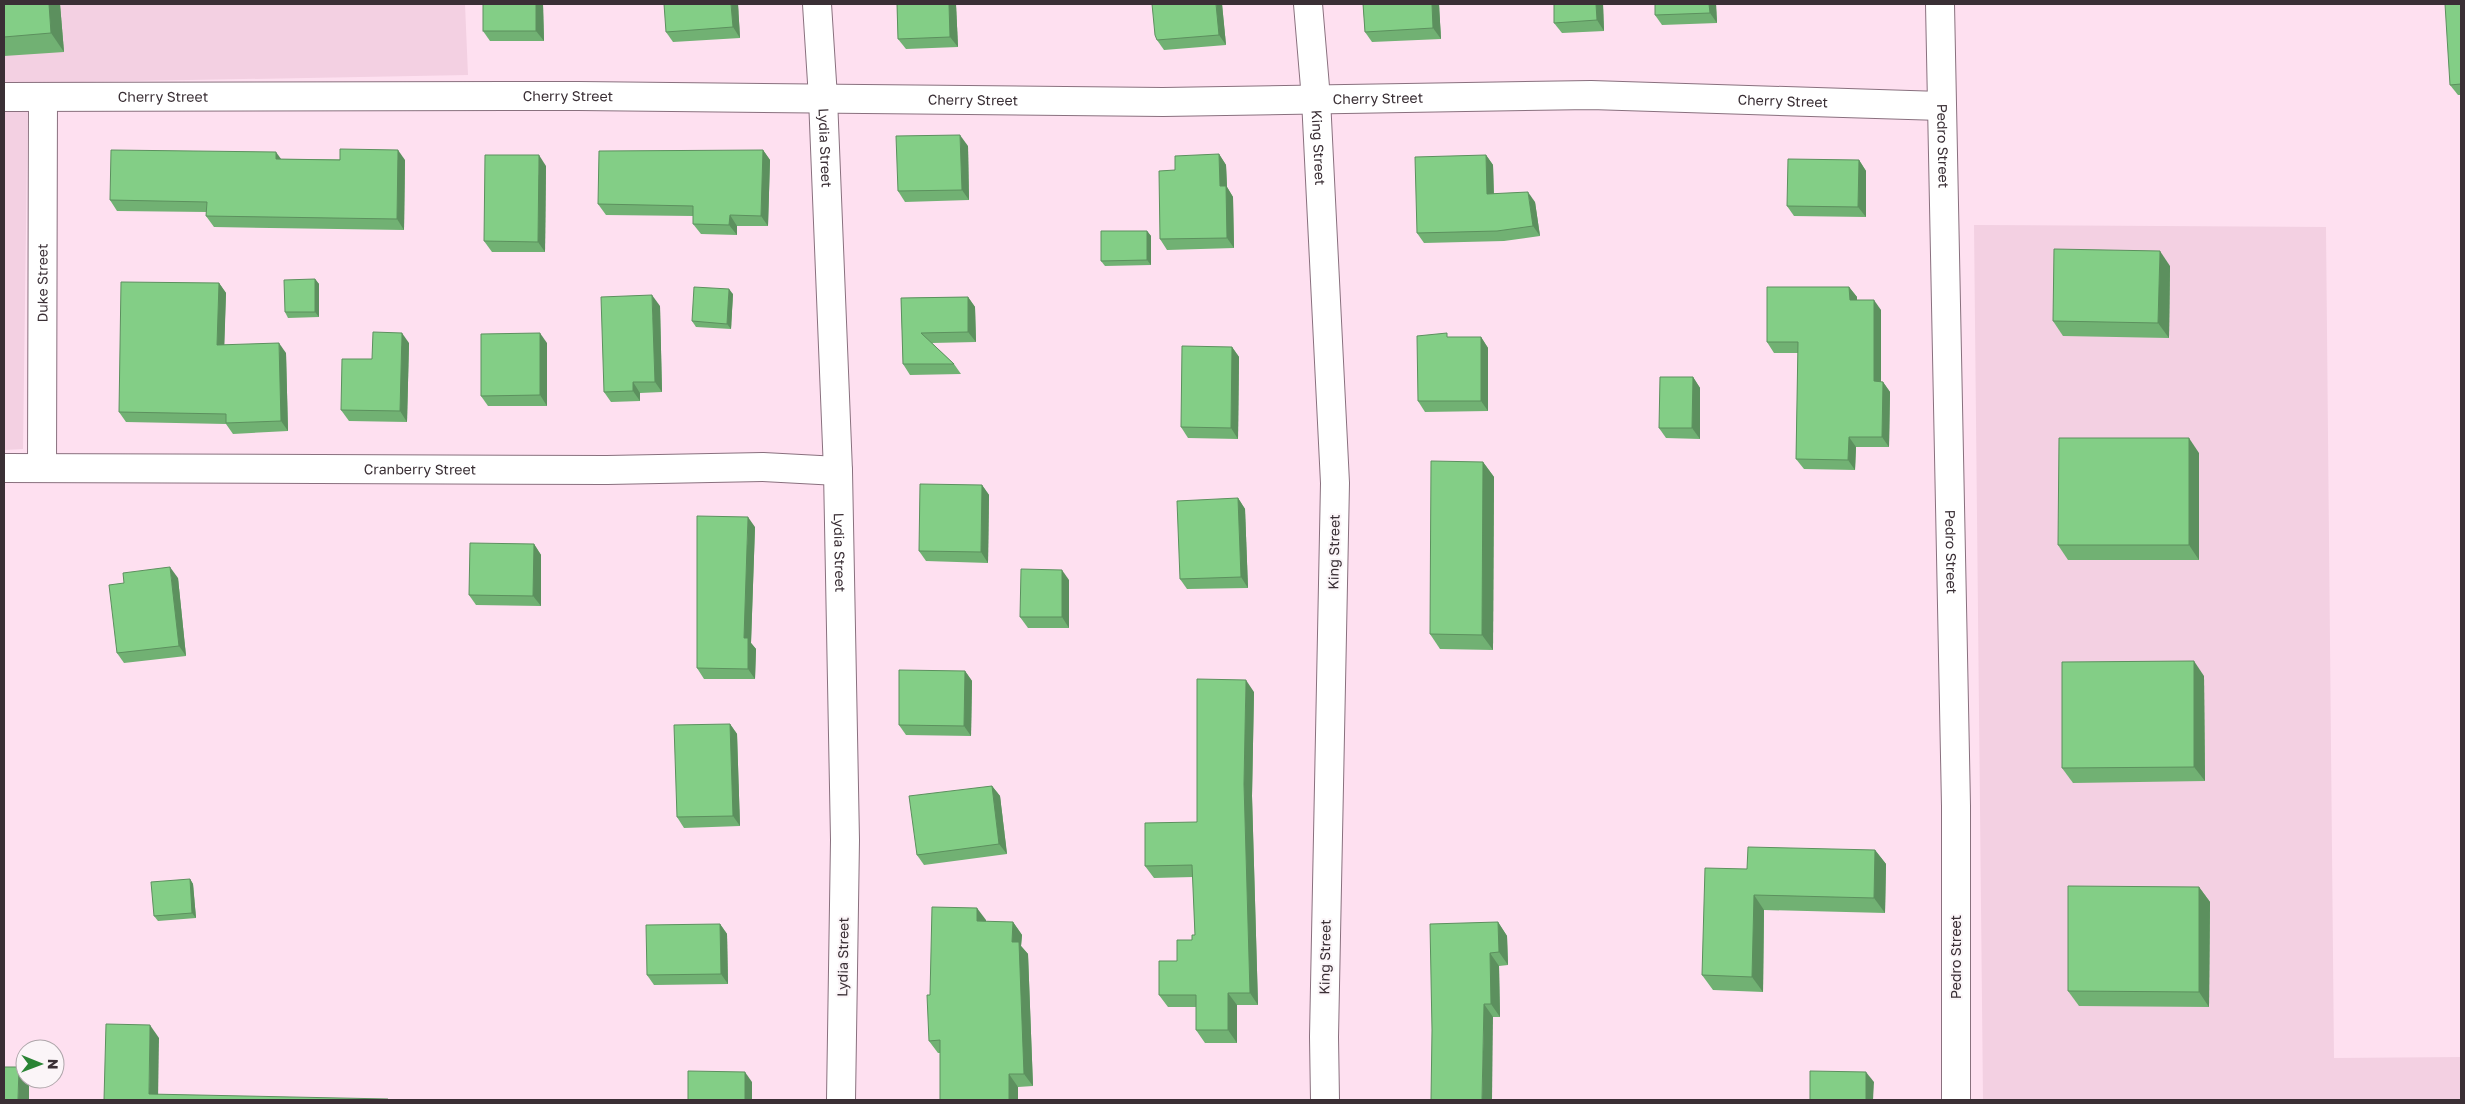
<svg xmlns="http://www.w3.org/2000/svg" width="2465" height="1104" font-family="'Golos Text',sans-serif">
	<rect width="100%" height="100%" fill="#fee0f0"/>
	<g fill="#f3d0e2">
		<polygon points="4,4 465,4 468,75 28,83 23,449 4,450"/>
		<polygon points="1974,225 2326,227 2334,1058 2461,1057 2461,1100 1983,1100"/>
	</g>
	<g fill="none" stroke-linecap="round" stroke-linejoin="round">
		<g stroke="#89707e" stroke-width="30">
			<g id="street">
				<path id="s1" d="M817,4l6,94 15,373 7,369 -4,260"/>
				<path id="s2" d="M1308,4l8,95 19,384 -11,554 1,63"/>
				<path id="s3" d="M1940,4l16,802v294"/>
				<path id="s4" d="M4,97l575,-1 584,6 428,-7 350,11"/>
				<path id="s5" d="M4,468l603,2 156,-3 75,4"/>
				<path id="s6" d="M42,468l1,-371"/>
			</g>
		</g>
		<use href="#street" stroke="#fff" stroke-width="28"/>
	</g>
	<g fill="#71b173">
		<polygon points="4,4 60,4 64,52 4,56"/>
		<polygon points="543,4 544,41 490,41 483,31"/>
		<polygon points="738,4 740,38 673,42 666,32"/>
		<polygon points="897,4 956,4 958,47 906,49 898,39"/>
		<polygon points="1222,4 1226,45 1164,50 1157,40"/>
		<polygon points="1363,4 1439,4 1441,39 1372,42 1365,32"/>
		<polygon points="1554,4 1603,4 1604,31 1562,33 1554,23"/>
		<polygon points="1716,4 1717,23 1662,25 1655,15"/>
		<polygon points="2461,4 2461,95 2458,95 2450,85"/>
		<polygon points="968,146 969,200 905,202 898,191"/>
		<polygon points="763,150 770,160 768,226 737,226 737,235 701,234 693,224 693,216 606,215 598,204"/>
		<polygon points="1219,154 1226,165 1227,187 1233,197 1234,248 1167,250 1160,239 1175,170"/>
		<polygon points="1486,155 1493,165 1494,194 1535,202 1540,236 1504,241 1424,243 1417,233"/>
		<polygon points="281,159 405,160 404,230 214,227 206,216 207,212 117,211 110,200"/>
		<polygon points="1859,160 1866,171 1866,217 1794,216 1787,206"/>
		<polygon points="546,166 545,252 492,252 484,241"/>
		<polygon points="1147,231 1151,236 1151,265 1105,266 1101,261"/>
		<polygon points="2170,266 2169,338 2063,336 2053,321"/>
		<polygon points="315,279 319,284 319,317 288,318 285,312"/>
		<polygon points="219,283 226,293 224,345 286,353 288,431 233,434 226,424 126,422 119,412"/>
		<polygon points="1849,287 1857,297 1857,300 1881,310 1881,382 1883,382 1890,392 1889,447 1856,447 1855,470 1804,469 1796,459 1798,353 1774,353 1767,342"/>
		<polygon points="733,294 731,329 696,327 692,321"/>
		<polygon points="968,297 975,307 976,342 932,343 954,364 961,374 910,375 903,364 901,298"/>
		<polygon points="660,306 662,392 640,393 640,401 611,402 604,392"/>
		<polygon points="1450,337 1481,337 1488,348 1488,411 1425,412 1418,401"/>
		<polygon points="409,343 407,422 349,421 341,410 372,359"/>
		<polygon points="547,343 547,406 488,406 481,396"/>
		<polygon points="1232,347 1239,357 1238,439 1188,438 1181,427"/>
		<polygon points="1693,377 1700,388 1700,439 1666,438 1659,428"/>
		<polygon points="2199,453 2199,560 2068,560 2058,545"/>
		<polygon points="1483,462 1494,477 1493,650 1440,649 1430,634"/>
		<polygon points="982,485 989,495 988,563 926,561 919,551"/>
		<polygon points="1238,498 1245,509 1248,588 1187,589 1180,579"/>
		<polygon points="755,527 751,643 756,649 755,679 704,679 697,668"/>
		<polygon points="534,544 541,555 541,606 476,605 469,595"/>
		<polygon points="178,578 186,656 124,663 117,653"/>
		<polygon points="1069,580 1069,628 1028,628 1020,617"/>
		<polygon points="965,671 972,681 971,736 906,735 899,725"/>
		<polygon points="2204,676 2205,781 2073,783 2062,768"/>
		<polygon points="1254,692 1252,796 1258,1005 1237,1005 1237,1043 1205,1043 1196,1030 1196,1007 1168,1007 1159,995 1177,961 1192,940 1195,935 1193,877 1154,878 1145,866 1197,822"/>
		<polygon points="730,724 737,734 740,826 684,828 677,817"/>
		<polygon points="992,786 1000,796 1007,854 924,865 917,855"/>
		<polygon points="1875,850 1886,864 1885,913 1764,910 1763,992 1713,990 1702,975 1747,869"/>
		<polygon points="190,879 193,884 196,918 158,921 154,916"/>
		<polygon points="2199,887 2210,902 2209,1007 2079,1006 2068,991"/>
		<polygon points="986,920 986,922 1013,922 1022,935 1021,946 1028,954 1033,1086 1018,1087 940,1053 938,1053 929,1041 930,995"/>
		<polygon points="1498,922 1507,936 1508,965 1499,966 1500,1017 1493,1017 1431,1100"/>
		<polygon points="720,924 727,934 728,984 654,985 647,975"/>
	</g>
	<g fill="#5c905e">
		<polygon points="49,4 60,4 64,52 51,33"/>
		<polygon points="536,4 543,4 544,41 536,31"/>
		<polygon points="731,4 738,4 740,38 733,27"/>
		<polygon points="949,4 956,4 958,47 950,37"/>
		<polygon points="1216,4 1222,4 1226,45 1219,35"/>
		<polygon points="1432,4 1439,4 1441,39 1433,28"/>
		<polygon points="1596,4 1603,4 1604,31 1597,20"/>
		<polygon points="1709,4 1716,4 1717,23 1710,13"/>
		<polygon points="960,135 968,146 969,200 962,190"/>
		<polygon points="398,150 405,160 404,230 397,219"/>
		<polygon points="763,150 770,160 768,226 761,216"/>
		<polygon points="276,152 284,163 276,159"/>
		<polygon points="1219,154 1226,165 1227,187 1233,197 1234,248 1227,238 1220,186"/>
		<polygon points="539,155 546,166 545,252 538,242"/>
		<polygon points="1486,155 1493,165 1494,204 1487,194"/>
		<polygon points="1859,160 1866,171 1866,217 1858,207"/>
		<polygon points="1528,192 1535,202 1540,236 1533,226"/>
		<polygon points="730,215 737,226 737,235 729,225"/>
		<polygon points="1147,231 1151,236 1151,265 1147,260"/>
		<polygon points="2160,251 2170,266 2169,338 2158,323"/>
		<polygon points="315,279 319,284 319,317 315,312"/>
		<polygon points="219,283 226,293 224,356 217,345"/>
		<polygon points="1849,287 1857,297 1857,310 1850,300"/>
		<polygon points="729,289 733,294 731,329 727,324"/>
		<polygon points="652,295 660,306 662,392 655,382"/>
		<polygon points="968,297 975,307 976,342 968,332"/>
		<polygon points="1874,300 1881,310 1881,392 1874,381"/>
		<polygon points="402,333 409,343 407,422 400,411"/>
		<polygon points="540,333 547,343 547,406 540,395"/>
		<polygon points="1481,337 1488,348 1488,411 1481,401"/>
		<polygon points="279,343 286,353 288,431 281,421"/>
		<polygon points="1232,347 1239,357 1238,439 1231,428"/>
		<polygon points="1693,377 1700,388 1700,439 1692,428"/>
		<polygon points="633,382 640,393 640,401 633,391"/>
		<polygon points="1883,382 1890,392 1889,447 1882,437"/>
		<polygon points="1849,437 1856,447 1855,470 1848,460"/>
		<polygon points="2189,438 2199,453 2199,560 2189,545"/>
		<polygon points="1483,462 1494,477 1493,650 1482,635"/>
		<polygon points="982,485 989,495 988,563 981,552"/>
		<polygon points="1238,498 1245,509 1248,588 1241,577"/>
		<polygon points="748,517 755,527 751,643 756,649 755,679 748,669 744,638"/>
		<polygon points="534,544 541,555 541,606 533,596"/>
		<polygon points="170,567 178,578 186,656 179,646"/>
		<polygon points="1062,570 1069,580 1069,628 1062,617"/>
		<polygon points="2194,661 2204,676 2205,781 2194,767"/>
		<polygon points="965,671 972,681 971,736 964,726"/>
		<polygon points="1246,680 1254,692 1252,796 1258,1005 1250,993 1244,784"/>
		<polygon points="730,724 737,734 740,826 733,816"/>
		<polygon points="992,786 1000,796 1007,854 999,844"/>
		<polygon points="1875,850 1886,864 1885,913 1874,898"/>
		<polygon points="190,879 193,884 196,918 192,913"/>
		<polygon points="2199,887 2210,902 2209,1007 2199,992"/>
		<polygon points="1754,895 1764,910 1763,992 1752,977"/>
		<polygon points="977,908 986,920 986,934 977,921"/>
		<polygon points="1013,922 1022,935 1021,946 1028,954 1033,1086 1024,1074 1012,942"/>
		<polygon points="1498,922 1507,936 1508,965 1499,952"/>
		<polygon points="720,924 727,934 728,984 721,974"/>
		<polygon points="1490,953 1499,966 1500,1017 1491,1004"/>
		<polygon points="1228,993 1237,1005 1237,1043 1228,1030"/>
		<polygon points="1484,1004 1493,1017 1492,1100 1482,1100"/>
		<polygon points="150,1025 159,1038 158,1100 149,1094"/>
		<polygon points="19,1067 25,1076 25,1079 27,1079 29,1082 29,1100 18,1100"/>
		<polygon points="745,1072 752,1082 752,1100 745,1100"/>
		<polygon points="1866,1072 1874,1082 1873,1100 1866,1100"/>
		<polygon points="1009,1074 1018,1087 1018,1100 1009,1100"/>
	</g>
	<g fill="#83ce86" stroke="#5c905e">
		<polygon points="4,4 49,4 51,33 4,37"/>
		<rect x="483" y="4" width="53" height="27"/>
		<polygon points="664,4 731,4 733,27 666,32"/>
		<polygon points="897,4 949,4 950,37 898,39"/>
		<polygon points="1152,4 1216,4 1219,35 1157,40 1155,35"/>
		<polygon points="1363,4 1432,4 1433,28 1365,32"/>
		<polygon points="1554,4 1596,4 1597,20 1554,23"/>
		<polygon points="1655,4 1709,4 1710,13 1655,15"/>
		<polygon points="2445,4 2461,4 2461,84 2450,85"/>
		<polygon points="960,135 962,190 898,191 896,136"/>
		<polygon points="340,149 398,150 397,219 206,216 207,202 110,200 111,150 276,152 276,159 340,160"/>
		<polygon points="763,150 761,216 730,215 729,225 693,224 693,206 598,204 599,151"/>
		<polygon points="1219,154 1220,186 1226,186 1227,238 1160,239 1159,171 1175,170 1175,156"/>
		<polygon points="485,155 539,155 538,242 484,241"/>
		<polygon points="1486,155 1487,194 1528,192 1533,226 1497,231 1417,233 1415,157"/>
		<polygon points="1788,159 1859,160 1858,207 1787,206"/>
		<polygon points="1101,231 1147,231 1147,260 1101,261"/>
		<polygon points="2054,249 2160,251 2158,323 2053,321"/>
		<polygon points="315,279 315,312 285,312 284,280"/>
		<polygon points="121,282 219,283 217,345 279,343 281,421 226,423 226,414 119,412"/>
		<polygon points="694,287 729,289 727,324 692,321"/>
		<polygon points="1767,287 1849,287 1850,300 1874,300 1874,381 1883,382 1882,437 1849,437 1848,460 1796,459 1798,342 1767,342"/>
		<polygon points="652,295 655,382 633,382 633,391 604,392 601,297"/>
		<polygon points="968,297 968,332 921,333 954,364 903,364 901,298"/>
		<polygon points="373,332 402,333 400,411 341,410 342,359 372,359"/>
		<polygon points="540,333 540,395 481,396 481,334"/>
		<polygon points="1447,333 1447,337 1481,337 1481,401 1418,401 1417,336"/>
		<polygon points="1182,346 1232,347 1231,428 1181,427"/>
		<polygon points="1660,377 1693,377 1692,428 1659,428"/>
		<polygon points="2059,438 2189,438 2189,545 2058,545"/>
		<polygon points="1431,461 1483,462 1482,635 1430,634"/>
		<polygon points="920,484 982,485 981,552 919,551"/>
		<polygon points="1238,498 1241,577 1180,579 1177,501"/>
		<polygon points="697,516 748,517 744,638 748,638 748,669 697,668"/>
		<polygon points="470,543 534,544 533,596 469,595"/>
		<polygon points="170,567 179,646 117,653 109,585 124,583 123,573"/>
		<polygon points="1021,569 1062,570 1062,617 1020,617"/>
		<polygon points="2194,661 2194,767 2062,768 2062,662"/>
		<polygon points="899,670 965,671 964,726 899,725"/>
		<polygon points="1197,679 1246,680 1244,784 1250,993 1228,993 1228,1030 1196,1030 1196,995 1159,995 1159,961 1177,961 1177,940 1192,940 1192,935 1195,935 1192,865 1145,866 1145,823 1197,822"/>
		<polygon points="730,724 733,816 677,817 674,725"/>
		<polygon points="992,786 999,844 917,855 909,796"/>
		<polygon points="1748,847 1875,850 1874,898 1754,895 1752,977 1702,975 1705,868 1747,869"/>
		<polygon points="190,879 192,913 154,916 151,882"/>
		<polygon points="2068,886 2199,887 2199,992 2068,991"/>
		<polygon points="932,907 977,908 977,921 1013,922 1012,942 1019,942 1024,1074 1009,1074 1009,1100 940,1100 940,1040 929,1041 927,995 930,995"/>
		<polygon points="1498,922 1499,952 1490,953 1491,1004 1484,1004 1482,1100 1431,1100 1432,1030 1430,924"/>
		<polygon points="720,924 721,974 647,975 646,925"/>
		<polygon points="106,1024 150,1025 149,1094 388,1099 388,1100 104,1100"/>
		<polygon points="4,1067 19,1067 18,1100 4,1100"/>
		<polygon points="688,1071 745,1072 745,1100 688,1100"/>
		<polygon points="1810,1071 1866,1072 1866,1100 1810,1100"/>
	</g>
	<g text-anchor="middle" stroke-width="4" stroke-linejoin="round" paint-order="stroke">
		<g font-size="14" fill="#3a2f35" stroke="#fbf5f8">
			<text dy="5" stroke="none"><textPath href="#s4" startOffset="564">Cherry Street</textPath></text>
			<text dy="5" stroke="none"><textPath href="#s4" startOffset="159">Cherry Street</textPath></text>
			<text dy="5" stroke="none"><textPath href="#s4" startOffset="1374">Cherry Street</textPath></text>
			<text dy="5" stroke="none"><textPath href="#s4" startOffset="969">Cherry Street</textPath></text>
			<text dy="5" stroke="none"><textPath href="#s4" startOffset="1779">Cherry Street</textPath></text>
			<text dy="5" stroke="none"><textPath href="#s1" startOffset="144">Lydia Street</textPath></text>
			<text dy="5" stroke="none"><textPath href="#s2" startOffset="144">King Street</textPath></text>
			<text dy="5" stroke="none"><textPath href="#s3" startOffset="142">Pedro Street</textPath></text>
			<text dy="5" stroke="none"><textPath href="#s6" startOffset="185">Duke Street</textPath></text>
			<text dy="5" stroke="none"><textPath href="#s5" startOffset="416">Cranberry Street</textPath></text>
			<text dy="5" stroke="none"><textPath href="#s1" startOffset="549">Lydia Street</textPath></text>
			<text transform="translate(1334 552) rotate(-89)" y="5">King Street</text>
			<text dy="5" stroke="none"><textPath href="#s3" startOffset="548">Pedro Street</textPath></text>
			<text transform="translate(843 957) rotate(-89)" y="5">Lydia Street</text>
			<text transform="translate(1325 957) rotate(-89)" y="5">King Street</text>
			<text transform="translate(1956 957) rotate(-90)" y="5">Pedro Street</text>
		</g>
	</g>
	<rect width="2465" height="1104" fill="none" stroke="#3a2f35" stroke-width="10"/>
	<g transform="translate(40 1064) rotate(91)"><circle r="24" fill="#fbf5f8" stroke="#aea6aa"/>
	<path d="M0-4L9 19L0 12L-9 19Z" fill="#2a8435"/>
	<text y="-8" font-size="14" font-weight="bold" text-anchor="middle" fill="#3a2f35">N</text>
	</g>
</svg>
